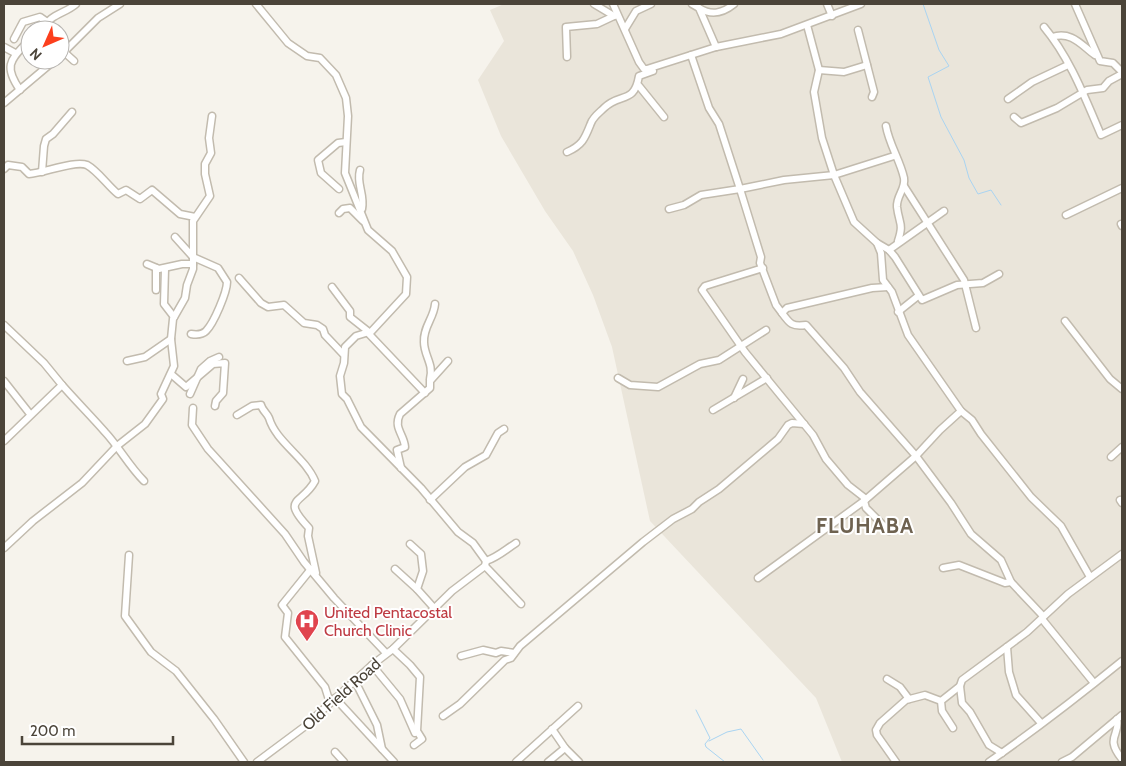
<svg xmlns="http://www.w3.org/2000/svg" width="1126" height="766" font-family="Cabin,sans-serif">
	<rect width="100%" height="100%" fill="#f6f3ec"/>
	<polygon fill="#eae5da" points="504,4 1122,4 1122,762 842,762 816,698 650,521 612,347 593,295 573,251 545,211 501,136 478,80 504,41 490,10"/>
	<g fill="none" stroke-linecap="round" stroke-linejoin="round">
		<g stroke="#a9d4f2" stroke-width="1">
			<polyline points="923,4 939,50 949,66 928,77 941,117 964,160 969,178 978,194 991,190 1001,205"/>
			<polyline points="696,710 710,738 705,744 706,747 725,762"/>
			<polyline points="709,741 727,732 741,729 763,760"/>
		</g>
		<g stroke="#c2bbae" stroke-width="9">
			<g id="minor">
				<polyline points="256,4 288,43 307,56 320,58 336,75 346,98 348,116 345,173 368,230 392,251 407,277 406,294 369,334 425,393"/>
				<polyline points="594,4 614,16 616,15"/>
				<polyline points="613,4 639,62 644,69 647,69 716,47 781,34 861,4"/>
				<polyline points="692,4 699,8 716,47"/>
				<polyline points="827,4 832,16"/>
				<polyline points="1075,4 1100,61 1113,63 1122,72"/>
				<path d="M699,8c13,8 24,5 35,-4"/>
				<polyline points="807,25 819,70 814,92 822,138 834,175 894,156"/>
				<path d="M1044,27c26,31 41,71 57,108l21,-10"/>
				<polyline points="625,29 636,11 651,4"/>
				<path d="M44,30c4,-16 21,-16 32,-26"/>
				<polyline points="858,30 874,92 872,97"/>
				<path d="M1052,37c20,-6 29,8 43,18"/>
				<polyline points="14,39 23,22 40,17 47,22"/>
				<polyline points="4,47 15,53"/>
				<polyline points="64,52 74,61"/>
				<polyline points="691,55 709,108 719,124 740,189 784,180 834,175 854,222 877,243 881,253 883,280 892,292 908,335 961,411 972,420 981,434 1031,497 1061,526 1090,577"/>
				<polyline points="60,56 98,18 120,4"/>
				<polyline points="567,57 566,27 597,24 614,16"/>
				<polyline points="819,70 844,72 867,65"/>
				<polyline points="639,86 664,117"/>
				<path d="M20,90c-18,-26 -8,-31 10,-51"/>
				<polyline points="1008,99 1032,82 1068,65"/>
				<polyline points="4,103 55,60"/>
				<polyline points="1014,117 1021,123 1057,108 1087,90 1103,88 1109,81 1122,74"/>
				<path d="M886,126c3,18 14,34 18,52 2,11 -8,18 -7,29 2,17 7,16 1,34"/>
				<path d="M567,152c16,-7 18,-14 24,-29 2,-6 9,-11 13,-15 16,-16 30,-3 35,-32l14,-5"/>
				<path d="M4,169l4,-4 14,2 7,7c15,-1 46,-14 58,-9 11,6 21,21 31,29l8,-4 14,9 12,-9 28,24 15,3"/>
				<path d="M360,170c-4,14 5,24 2,39"/>
				<polyline points="42,172 44,146 46,139 53,134 72,112"/>
				<polyline points="904,186 964,280 976,328"/>
				<polyline points="339,189 321,173 318,160 338,143 346,142"/>
				<polyline points="669,209 684,205 701,195 740,189 761,257 760,263 776,305 782,313"/>
				<polyline points="339,213 343,209 350,208 363,221"/>
				<polyline points="1066,215 1122,188"/>
				<polyline points="1121,224 1122,226"/>
				<path d="M175,237l18,20 25,11 9,14c0,10 -13,41 -21,49 -4,4 -9,4 -15,3"/>
				<polyline points="877,243 889,250 895,257 922,300 957,285 983,283 999,274"/>
				<polyline points="889,250 944,211"/>
				<polyline points="147,264 159,269 182,264 193,264"/>
				<polyline points="156,268 156,290"/>
				<polyline points="763,268 705,286 702,290 745,352 813,435 826,459 848,485 866,499"/>
				<polyline points="165,269 164,304 174,317"/>
				<polyline points="239,278 261,303 268,307 284,305 304,323 317,325 323,329 325,335 343,354"/>
				<polyline points="332,287 350,311 350,317 369,332"/>
				<path d="M888,287l-16,1 -85,20 -5,5c8,11 10,14 24,12l38,43 16,24 56,64 24,-26 21,-19"/>
				<polyline points="898,312 918,296"/>
				<polyline points="1065,321 1110,379 1122,389"/>
				<polyline points="4,325 44,363 62,385 4,441"/>
				<polyline points="369,332 356,336 345,347 344,363 340,376 342,394 347,399 361,427 421,488 458,532 473,543 486,561"/>
				<polyline points="127,361 145,357 171,339"/>
				<polyline points="171,374 186,387 213,364 225,363 223,393 216,401 215,406"/>
				<polyline points="618,378 630,385 658,387 700,364 719,360 766,330"/>
				<path d="M430,379c4,-15 -6,-23 -6,-37 -1,-15 10,-24 11,-38"/>
				<polyline points="4,381 30,414"/>
				<path d="M62,385c14,16 29,31 43,47 14,15 24,34 39,49"/>
				<polyline points="190,394 201,369 210,361 219,357"/>
				<polyline points="734,398 743,379"/>
				<polyline points="193,408 192,425 208,449 285,534 304,562 334,598 386,653"/>
				<polyline points="713,410 767,378"/>
				<path d="M237,415l15,-9 9,-1c1,5 6,8 8,13 7,24 36,39 46,63 -13,24 -35,16 -6,47l-1,8 8,37"/>
				<polyline points="1111,457 1122,447"/>
				<path d="M401,468l-4,-18 8,-3c-1,-13 -12,-19 -5,-33l30,-26v-7l18,-20"/>
				<polyline points="430,500 465,467 486,455 498,433 504,429"/>
				<polyline points="1120,500 1122,503"/>
				<polyline points="864,501 866,508 889,531"/>
				<polyline points="410,544 421,554 423,571 417,589 434,608"/>
				<polyline points="4,548 33,521 82,483 117,446 145,424 163,399 161,394 174,366 171,339 173,319 185,298 187,285 193,269 193,221 210,196 205,174 205,164 211,153 209,138 212,116"/>
				<polyline points="129,555 125,616 151,652 176,671 214,719 244,762"/>
				<path d="M486,561c12,-4 19,-11 30,-18"/>
				<polyline points="485,566 521,604"/>
				<polyline points="943,568 959,565 1005,583 1011,582"/>
				<polyline points="311,569 282,605 288,613 285,637 325,687 330,703"/>
				<polyline points="395,569 417,589"/>
				<polyline points="758,578 864,501 916,456 951,503 971,534 1001,560 1011,582 1043,616"/>
				<polyline points="1042,619 1094,683"/>
				<polyline points="1007,647 1009,672 1016,695 1041,723"/>
				<polyline points="393,649 410,665 420,677 417,731 422,739 414,745"/>
				<polyline points="461,656 483,650 496,653 501,651 514,653"/>
				<polyline points="372,665 400,699 415,733"/>
				<polyline points="887,679 900,687 909,699"/>
				<polyline points="355,681 377,725 382,749"/>
				<polyline points="335,698 394,762"/>
				<polyline points="443,716 460,704 505,660 511,658 520,646 643,542 673,519 692,509 699,502 719,489 778,439 788,425 792,423 804,424"/>
				<path d="M1117,719c4,16 -13,18 5,40"/>
				<polyline points="953,728 942,711 941,701 960,686"/>
				<polyline points="565,748 579,762"/>
				<polyline points="335,752 344,762"/>
				<polyline points="1002,753 989,745 970,712 962,703 960,686 962,680 1027,632 1068,594 1122,554"/>
				<polyline points="257,762 304,727 372,665 393,649 452,591 485,566 486,561"/>
				<polyline points="516,762 578,706"/>
				<polyline points="548,762 565,748 552,729"/>
				<polyline points="896,762 877,735 876,730 880,723 906,700 925,695 941,701"/>
				<path d="M989,762c46,-32 90,-66 133,-101"/>
				<polyline points="1062,762 1072,757 1122,715"/>
			</g>
		</g>
		<use href="#minor" stroke="#fff" stroke-width="6"/>
	</g>
	<defs>
		<g id="hospital-pin" transform="scale(1.25)"><path d="M0 17L-7.5 6A9.5 9.5 0 1 1 7.5 6Z" fill="#e0444e" stroke="#fff"/><path d="M-5-5h3v3.5h4V-5h3V5h-3V1.5h-4V5h-3Z" fill="#fff"/></g>
	</defs>
	<g fill-rule="evenodd">
		<use href="#hospital-pin" x="307" y="621"/>
	</g>
	<g text-anchor="middle" stroke-width="4" stroke-linejoin="round" paint-order="stroke">
		<g font-size="16" fill="#be3a42" stroke="#fff" text-anchor="start">
			<text x="324" y="618">United Pentacostal<tspan x="324" dy="18">Church Clinic</tspan></text>
		</g>
		<g font-size="16" fill="#4b4439" stroke="#fff">
			<text transform="translate(341 694) rotate(-42)" y="6">Old Field Road</text>
		</g>
		<g font-size="21" font-weight="bold" letter-spacing="1" fill="#6e6250" stroke="#fff">
			<text x="865" y="533">FLUHABA</text>
		</g>
	</g>
	<rect width="1126" height="766" fill="none" stroke="#4b4439" stroke-width="10"/>
	<g transform="translate(45 45) rotate(225)"><circle r="24" fill="#ffffff" stroke="#b7b4b0"/>
	<path d="M0-4L9 19L0 12L-9 19Z" fill="#fc3f1d"/>
	<text y="-8" font-size="14" font-weight="bold" text-anchor="middle" fill="#4b4439">N</text>
	</g>
	<path d="M22 736v8h151v-8" fill="none" stroke="#4b4439" stroke-width="2.5"/>
	<text x="30" y="736" font-size="15" fill="#4b4439" stroke="#ffffff" stroke-width="4" paint-order="stroke">200 m</text>
</svg>
